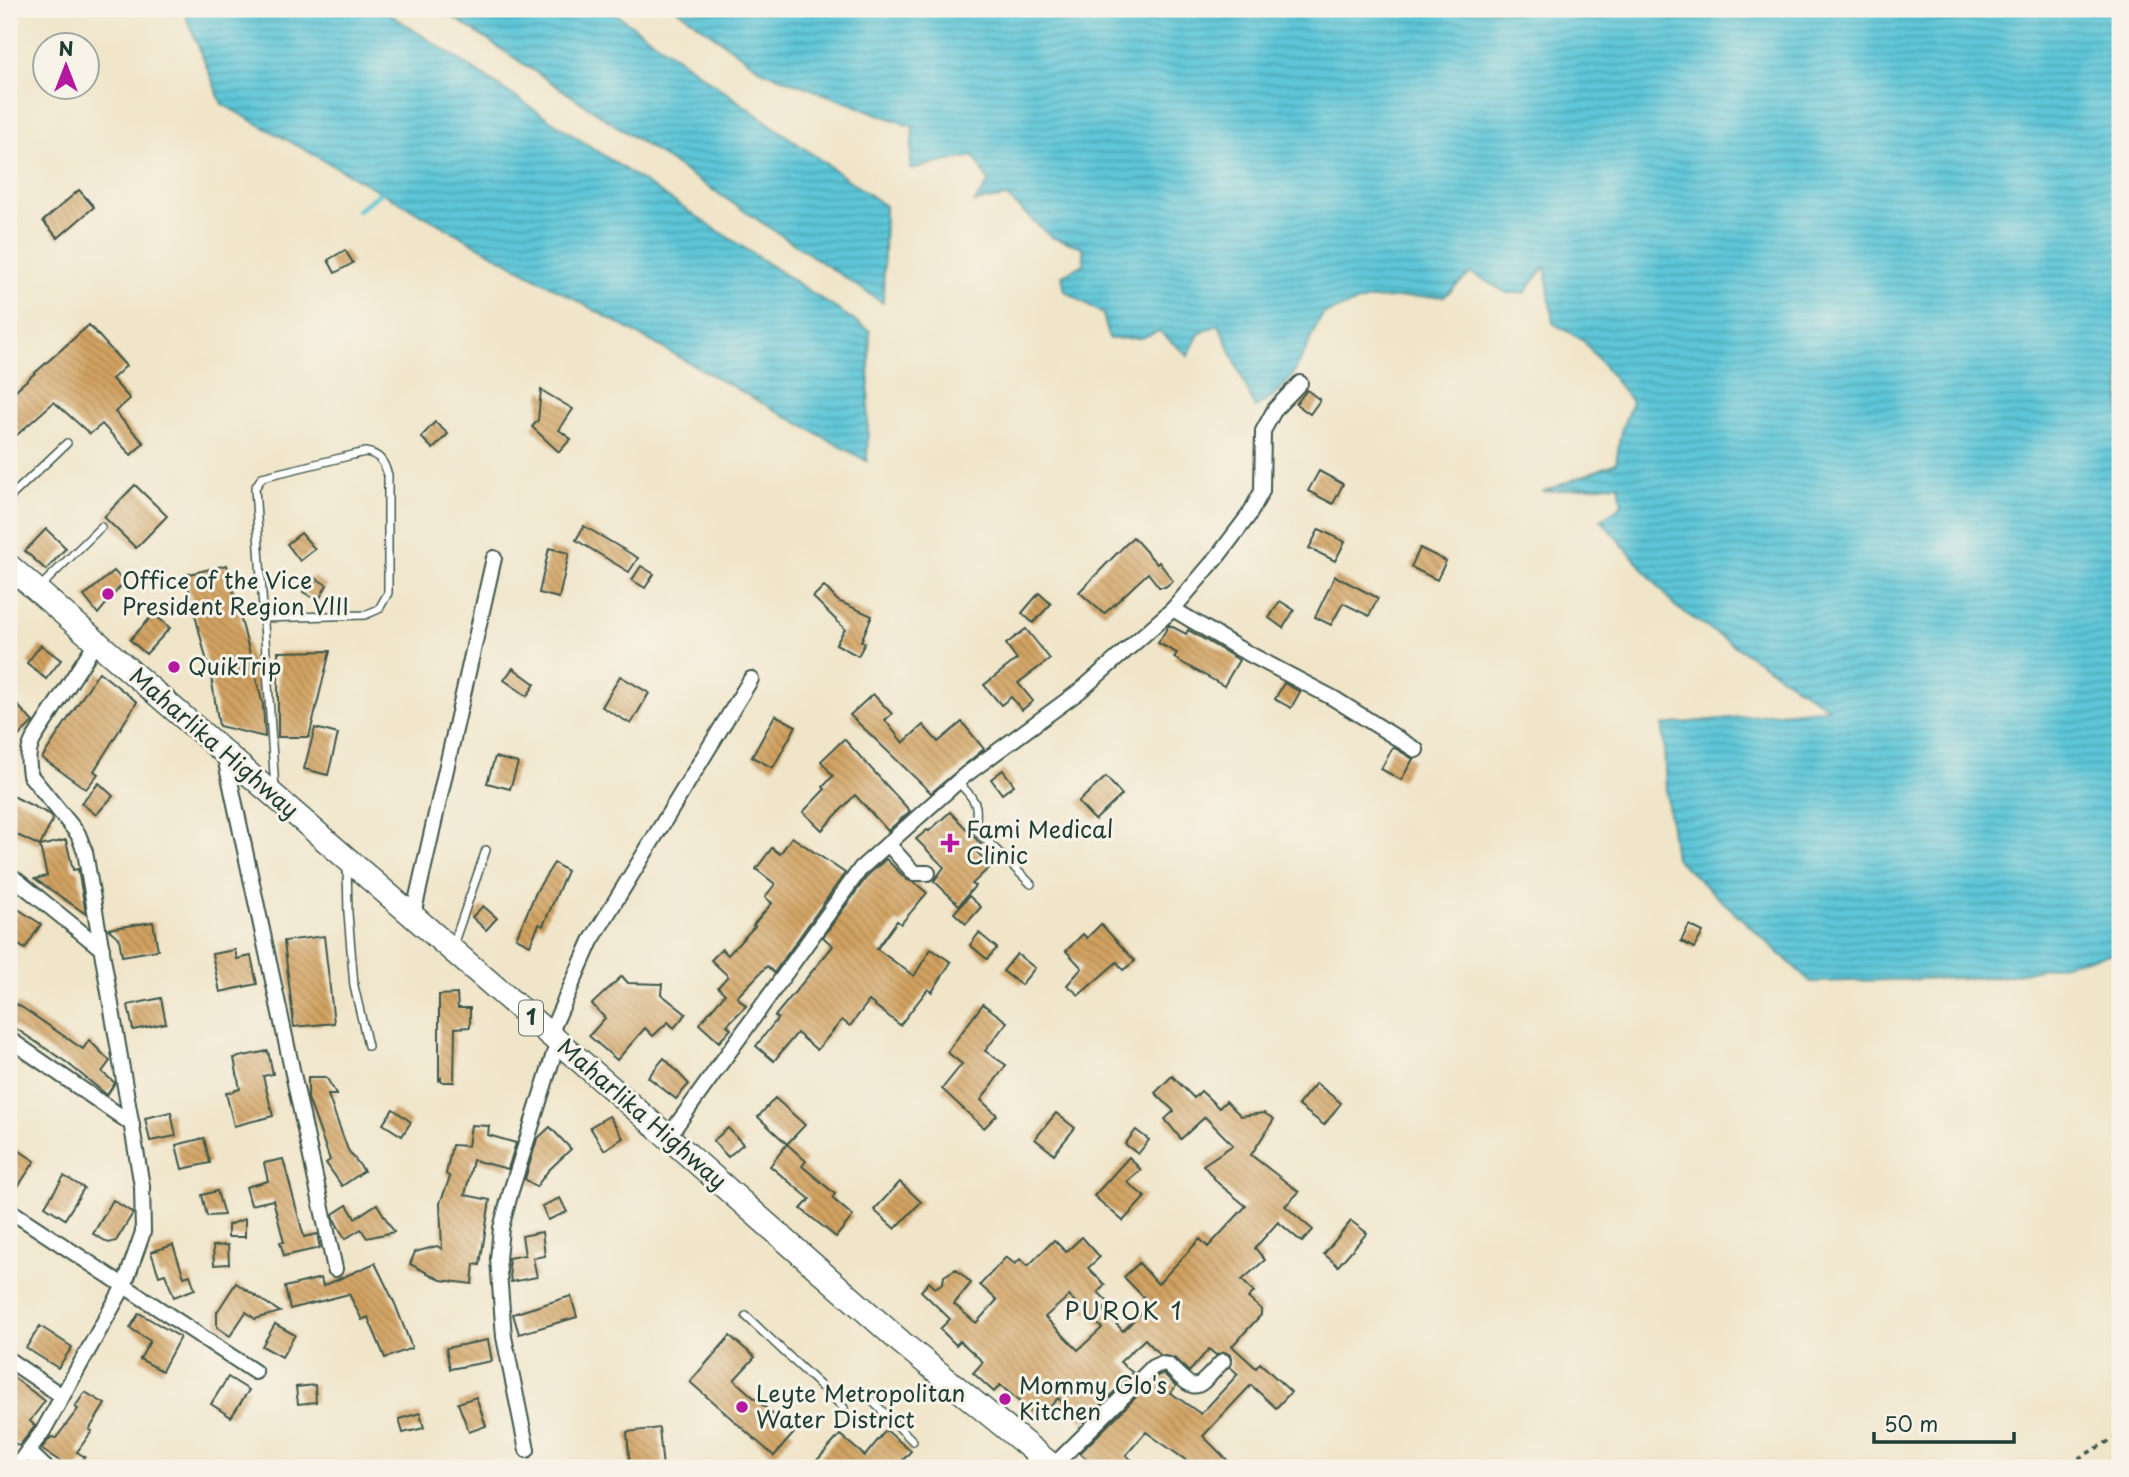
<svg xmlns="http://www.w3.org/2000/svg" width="2129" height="1477" font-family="'Playpen Sans',sans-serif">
	<defs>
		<pattern id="water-rules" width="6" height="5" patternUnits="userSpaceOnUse" patternTransform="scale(1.75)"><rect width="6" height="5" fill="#5dc6d8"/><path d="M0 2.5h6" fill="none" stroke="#4ca2b0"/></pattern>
		<pattern id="building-back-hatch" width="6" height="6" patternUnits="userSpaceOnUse" patternTransform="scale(1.75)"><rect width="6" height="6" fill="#d2a260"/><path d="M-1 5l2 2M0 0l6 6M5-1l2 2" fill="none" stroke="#aa8550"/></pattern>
	</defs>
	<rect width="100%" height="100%" fill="#f7f3e8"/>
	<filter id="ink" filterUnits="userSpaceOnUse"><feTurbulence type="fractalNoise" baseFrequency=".0143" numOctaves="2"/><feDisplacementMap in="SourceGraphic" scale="14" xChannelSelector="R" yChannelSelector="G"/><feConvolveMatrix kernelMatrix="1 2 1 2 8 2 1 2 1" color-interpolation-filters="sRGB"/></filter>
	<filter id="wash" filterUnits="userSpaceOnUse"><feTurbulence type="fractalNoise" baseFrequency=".00686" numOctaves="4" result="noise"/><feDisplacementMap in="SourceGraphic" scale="28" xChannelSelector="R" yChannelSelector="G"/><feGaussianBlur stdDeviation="1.57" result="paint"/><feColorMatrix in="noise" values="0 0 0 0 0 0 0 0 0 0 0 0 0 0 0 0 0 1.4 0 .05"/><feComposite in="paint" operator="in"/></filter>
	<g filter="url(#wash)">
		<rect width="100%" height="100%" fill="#f0e5c9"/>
		<g fill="url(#water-rules)" stroke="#3e8286" stroke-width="2">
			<polygon points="189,9 382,9 870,331 867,461 222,104 185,14"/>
			<polygon points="441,9 609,9 885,206 883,303"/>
			<path d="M677,9h1443v943l-118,25 -191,5 -136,-124 -9,-67 -3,-66 166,-17 -153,-101 -75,-87 21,-15 -3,-21 -77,8 74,-29 5,-32 11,-29 -49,-62 -30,-17 -8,-57 -20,27h-18l-36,-20 -26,23 -77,3 -45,15c-24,42 -21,67 -68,94l-36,-84 -20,10 -11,22 -29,-25 -18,7 -32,1 -6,-25 -38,-23 -3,-16 22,-11 -1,-17 -32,-10 -44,-40 -32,5 14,-20 -15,-26 -64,13 3,-42 -150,-56z"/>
		</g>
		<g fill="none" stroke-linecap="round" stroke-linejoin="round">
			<polyline stroke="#5dc6d8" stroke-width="5" points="358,210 381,192"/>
		</g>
		<g id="blocks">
			<g fill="url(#building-back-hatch)" fill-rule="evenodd">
				<polygon points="79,190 94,207 58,238 43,221"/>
				<polygon points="345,250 353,263 335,273 328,260"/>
				<polygon points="89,325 126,366 112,379 130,399 115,412 144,443 131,455 102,424 90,434 54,402 9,442 9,396"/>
				<polygon points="541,390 573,409 559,430 571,439 559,452 532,427 538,420"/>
				<polygon points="1307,390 1320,400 1310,414 1296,404"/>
				<polygon points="435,422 448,434 433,449 421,437"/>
				<polygon points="1319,471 1343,484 1333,504 1308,491"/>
				<polygon points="135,485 167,516 136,548 104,517"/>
				<polygon points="584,526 638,558 629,572 576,540"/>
				<polygon points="46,529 66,548 46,570 25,551"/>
				<polygon points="1319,529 1345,542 1335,561 1309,548"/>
				<polygon points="301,533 315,549 300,561 287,544"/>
				<polygon points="1133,537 1157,564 1159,562 1173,581 1165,587 1159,587 1148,573 1104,614 1079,592"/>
				<polygon points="549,548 569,553 559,598 539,593"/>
				<polygon points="1420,548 1446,561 1437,580 1411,567"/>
				<polygon points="227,565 263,705 265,737 219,726 212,682 185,575"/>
				<polygon points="641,566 654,574 645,588 632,580"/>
				<polygon points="114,571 124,582 98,614 84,596"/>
				<polygon points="312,576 327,585 318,601 303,592"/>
				<polygon points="1335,576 1378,598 1369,616 1343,603 1331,625 1315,617"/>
				<polygon points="824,586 838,601 872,616 861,641 865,643 858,656 836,644 845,629 813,597"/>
				<polygon points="1039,593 1051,604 1033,623 1022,613"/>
				<polygon points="1280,601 1294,610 1283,628 1269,618"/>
				<polygon points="154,614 170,628 146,654 130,640"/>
				<polygon points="1169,625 1186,634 1188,630 1239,660 1224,686 1174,658 1177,653 1158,643"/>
				<polygon points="1026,629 1050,659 1018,683 1033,701 1022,710 1011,697 1001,705 984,685 1017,659 1006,644"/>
				<polygon points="41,645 61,660 46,679 27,663"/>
				<polygon points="330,651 309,737 278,737 278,652"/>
				<polygon points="513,668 535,684 527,696 504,680"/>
				<polygon points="99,672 137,702 94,771 98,774 86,789 42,758"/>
				<polygon points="620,676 649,693 631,724 602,707"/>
				<polygon points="1284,683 1300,692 1291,708 1275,699"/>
				<polygon points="873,694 892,714 885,720 903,743 923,725 938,742 962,722 984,749 931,793 850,715"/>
				<polygon points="9,696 33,722 9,745"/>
				<polygon points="775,715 796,726 773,768 752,757"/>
				<polygon points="315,728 338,734 328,775 304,769"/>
				<polygon points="844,739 910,811 888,831 855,795 822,830 803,812 825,789 823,787 833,776 821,761"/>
				<polygon points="1393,747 1413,759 1401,780 1381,769"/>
				<polygon points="495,757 518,763 510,789 487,783"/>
				<polygon points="1003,770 1014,785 1002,794 991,779"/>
				<polygon points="1106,777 1122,795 1095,820 1078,802"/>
				<polygon points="99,783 113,796 96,815 81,803"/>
				<polygon points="9,794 49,814 53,819 40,846 9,831"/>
				<polygon points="950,812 981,844 975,850 991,866 972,884 975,886 959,905 934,881 944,867 916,839 927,830 929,831"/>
				<polygon points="792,837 845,873 774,973 767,966 737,997 746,1006 727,1025 731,1029 719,1042 699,1024 725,994 718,987 728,976 711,960 722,949 728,955 755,926 753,925 772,903 765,897 775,884 756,869 772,848 780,854"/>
				<polygon points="66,840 73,870 78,869 86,914 35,879 47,876 40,846"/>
				<polygon points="886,859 907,880 915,883 927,893 901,924 897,921 877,949 914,976 931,949 951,962 932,992 928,989 900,1025 869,1001 850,1026 842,1020 817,1050 797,1033 774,1061 756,1046 778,1018 775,1016 833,946 823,937 869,874"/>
				<polygon points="554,863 567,871 543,926 539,924 530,945 516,938 537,890"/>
				<polygon points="969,896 981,907 966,924 954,913"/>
				<polygon points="483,906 497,918 486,930 472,917"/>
				<polygon points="18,909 41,924 25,949 9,939 9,923"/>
				<polygon points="153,922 158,950 122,956 119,938 108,929"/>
				<polygon points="1101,924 1135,961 1123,970 1117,962 1079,995 1067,985 1082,968 1066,951 1083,934 1087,938"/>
				<polygon points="1689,925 1703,932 1694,948 1681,941"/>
				<polygon points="979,933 997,948 987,959 970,945"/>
				<polygon points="324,936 334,1023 294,1027 284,941"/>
				<polygon points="235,950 237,959 251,956 257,984 220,992 212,954"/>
				<polygon points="1017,954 1035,968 1021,985 1003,971"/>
				<polygon points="622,976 628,983 662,984 661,994 686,1014 674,1028 668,1022 653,1036 645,1028 617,1060 589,1036 605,1018 592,1004"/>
				<polygon points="457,994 458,1008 470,1008 470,1027 455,1028 454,1082 441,1082 441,1078 439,1080 439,995"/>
				<polygon points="161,998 166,1023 133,1030 128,1005"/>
				<polygon points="17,1004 83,1049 89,1040 110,1061 102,1072 115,1083 107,1095 66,1062 9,1024 9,1015"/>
				<polygon points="983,1004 1007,1022 985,1051 1006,1065 981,1100 997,1115 984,1128 942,1089 962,1064 947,1052"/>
				<polygon points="268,1051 273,1074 263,1076 273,1116 234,1126 226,1093 240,1089 234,1058"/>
				<polygon points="664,1058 689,1084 676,1099 648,1077"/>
				<path d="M1172,1076l22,22 7,-7 18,17 7,-7 15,15 23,-3 10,6 -23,36 48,37 -14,14 28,24 -11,12 -24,-20 -23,26 10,12 -23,20 12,12 -6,6 13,11v6l-29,31 24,22 4,-5 31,29 -15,16 -25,-23 -48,51 25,25 -7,7h-24l-51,-36 -20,23 15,13h-44l-17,-15 78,-78 6,-1 12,12 -5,7 30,21 37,-40 -8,-7 2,-4 -2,-8 -5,-3 -9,3 -7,-6 -20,23 -15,-14 -14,-3 -15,-16 -25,23 13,11 -49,49 -26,-24 -19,21 -39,-34 -6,7 -21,-19 10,-11 -23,-21 -4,4 -16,-16 10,-10 -29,-28 8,-9 6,6 8,-5 1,-7 12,-7 15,14 -17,21 22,19 21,-23 -17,-15 26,-28 9,7 5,-5 8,7 26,-26 12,12 16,-15 18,20 -12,11 17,17 -7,7 12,12 -7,6 20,21 27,-27 -26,-27 15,-14 19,21 42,-45 8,8 38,-41 -28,-23 -15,-18 30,-20 -28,-28 -24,22 -16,-20 9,-8 -19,-18zM1069,1296l33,32 -24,22 -33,-33z"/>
				<polygon points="308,1077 326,1077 337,1095 328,1095 348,1150 364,1171 342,1186 326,1163 330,1160 308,1098"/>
				<polygon points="1316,1083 1341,1103 1324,1125 1298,1105"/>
				<polygon points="775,1098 805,1125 787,1144 758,1117"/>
				<polygon points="393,1109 411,1122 402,1136 383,1124"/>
				<polygon points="171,1112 176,1136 150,1141 145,1118"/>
				<polygon points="1056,1113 1075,1128 1054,1154 1035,1139"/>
				<polygon points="609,1116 623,1138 604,1150 590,1127"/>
				<polygon points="471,1125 489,1126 488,1135 516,1143 508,1169 473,1160 465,1195 490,1200 480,1265 474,1264 472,1284 441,1280 410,1264 415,1252 437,1246 442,1249 440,1203 450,1177 446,1174 452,1145 468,1146"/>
				<polygon points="550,1127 571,1149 548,1171 536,1187 525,1179 537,1139"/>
				<polygon points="728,1128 743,1144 728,1157 713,1141"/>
				<polygon points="1136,1130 1149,1140 1138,1154 1125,1144"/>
				<polygon points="204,1138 210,1163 182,1169 176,1145"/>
				<polygon points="9,1144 35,1161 9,1200"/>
				<polygon points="787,1144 806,1161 802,1166 835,1194 832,1198 853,1216 836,1237 801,1209 810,1199 770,1166"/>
				<polygon points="1129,1157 1141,1170 1127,1182 1145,1197 1123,1221 1094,1196"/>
				<polygon points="283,1159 304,1237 317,1234 320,1248 284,1256 280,1242 284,1242 273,1200 251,1205 246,1187 268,1181 264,1163"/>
				<polygon points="64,1176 84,1188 65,1219 45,1206"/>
				<polygon points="900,1182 921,1202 895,1229 874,1210"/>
				<polygon points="217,1191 224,1215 207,1216 202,1195"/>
				<polygon points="560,1198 567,1212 548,1220 542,1206"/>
				<polygon points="113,1200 133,1213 116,1241 109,1243 93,1234"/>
				<polygon points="377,1204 394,1232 367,1238 361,1229 345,1239 335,1221 333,1214 347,1205 355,1218"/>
				<polygon points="245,1219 245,1237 228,1237 228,1225"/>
				<polygon points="1351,1221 1367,1233 1338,1266 1324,1254"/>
				<polygon points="542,1232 545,1256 533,1258 537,1277 511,1282 508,1258 525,1255 522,1236"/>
				<polygon points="173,1245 184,1277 190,1275 195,1289 174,1297 165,1274 159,1276 151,1252"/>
				<polygon points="228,1245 229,1264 214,1265 213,1246"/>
				<polygon points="375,1263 395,1304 412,1348 385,1358 368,1317 362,1320 349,1294 290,1309 285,1287 321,1278 323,1286"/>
				<polygon points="236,1283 280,1312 255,1319 246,1312 230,1336 217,1327 217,1312"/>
				<polygon points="571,1296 577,1317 519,1334 513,1314"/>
				<polygon points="139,1313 180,1337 162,1371 140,1359 150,1341 130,1328"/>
				<polygon points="275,1324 295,1335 282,1357 262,1346"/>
				<polygon points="40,1326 72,1347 58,1368 26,1348"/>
				<polygon points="730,1336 755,1357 734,1380 794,1433 774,1456 690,1382"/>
				<polygon points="488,1340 492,1361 450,1369 446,1348"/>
				<polygon points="9,1374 45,1401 30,1421 35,1426 19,1446 9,1439"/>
				<polygon points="228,1377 249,1390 231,1417 211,1404"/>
				<polygon points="315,1385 316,1402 298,1404 296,1387"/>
				<polygon points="85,1392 105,1404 89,1430 92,1431 77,1452 85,1457 77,1468 71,1468 41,1449 51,1437 56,1438 78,1409 75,1407"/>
				<polygon points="476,1397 486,1426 469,1432 458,1403"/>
				<polygon points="420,1413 424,1428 403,1433 399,1419"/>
				<polygon points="659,1428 663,1468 630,1468 627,1432"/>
				<polygon points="886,1430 911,1451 896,1468 810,1468 840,1435 865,1456"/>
			</g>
		</g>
	</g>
	<g filter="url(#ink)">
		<use href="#blocks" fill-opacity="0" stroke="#3e564a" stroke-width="2"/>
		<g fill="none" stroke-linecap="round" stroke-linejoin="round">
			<g stroke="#3e564a" stroke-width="10">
				<g id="service">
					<polyline points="9,14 14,9"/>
					<polyline points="9,498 67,443"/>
					<polyline points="40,587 101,527"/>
					<path d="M262,618l103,-3 14,-6 9,-16v-118c-4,-13 -8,-21 -23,-23l-103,25 -7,11 20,301"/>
					<path d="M958,782c6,7 16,15 18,25 1,8 -1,16 1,24l54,53"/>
					<polyline points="347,866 348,913 354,986 368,1046"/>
					<polyline points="453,945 486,850"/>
					<polyline points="746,1316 844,1408"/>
					<polyline points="861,1390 913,1441"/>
				</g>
			</g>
			<g stroke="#3e564a" stroke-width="18">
				<g id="minor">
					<polyline points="1173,609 1238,648 1333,698 1416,750"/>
					<polyline points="224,753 335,1269"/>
					<polyline points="888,844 914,873 928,873"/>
					<polyline points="9,874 102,949"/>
					<polyline points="413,915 494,558"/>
					<polyline points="550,1034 591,941 751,679"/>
					<polyline points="9,1039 132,1124"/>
					<polyline points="668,1137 861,868 964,776 1081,690 1173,609 1218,556 1249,515 1262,491 1263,431 1275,409 1300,383"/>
					<polyline points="9,1210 255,1372"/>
					<polyline points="9,1360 62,1396"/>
					<polyline points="527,1450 504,1337 498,1259 501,1228 511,1191 558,1041"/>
					<polyline points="28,1451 46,1468"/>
					<path d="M1053,1466l100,-99 7,-3 8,1c30,30 26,26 55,-4"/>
					<path d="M15,1468l28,-37 81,-145 19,-54 -1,-46 -57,-334 -7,-18 -48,-59c-2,-14 -3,-23 3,-35l64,-99"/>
				</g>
			</g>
			<g stroke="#3e564a" stroke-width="26">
				<polyline id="primary" points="9,566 668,1137 902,1343 1055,1468"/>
			</g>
			<polyline stroke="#3e564a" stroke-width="3.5" stroke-dasharray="5 5" stroke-linecap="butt" points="2061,1468 2120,1435"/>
			<use href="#service" stroke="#fff" stroke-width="7"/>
			<use href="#minor" stroke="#fff" stroke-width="14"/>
			<use href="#primary" stroke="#fff" stroke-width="23"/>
		</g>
	</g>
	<g fill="#b5179e" stroke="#f7f3e8" stroke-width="2.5">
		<circle cx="108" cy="594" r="7"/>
		<circle cx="174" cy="667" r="7"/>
		<path d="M946.5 832.5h7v7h7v7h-7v7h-7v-7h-7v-7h7z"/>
		<circle cx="1005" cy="1399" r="7"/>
		<circle cx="742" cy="1407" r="7"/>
	</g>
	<g text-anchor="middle" stroke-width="6" stroke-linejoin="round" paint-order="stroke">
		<rect fill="#f7f3e8" stroke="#60746a" stroke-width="2" x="519" y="1000.5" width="24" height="35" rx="5"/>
		<g font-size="21" font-weight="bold" fill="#1f3d34">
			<text x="531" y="1025">1</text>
		</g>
		<g font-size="23" fill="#1f3d34" stroke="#f7f3e8" text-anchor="start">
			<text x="122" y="589">Office of the Vice<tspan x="122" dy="26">President Region VIII</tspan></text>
			<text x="188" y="675">QuikTrip</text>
			<text x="966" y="838">Fami Medical<tspan x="966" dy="26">Clinic</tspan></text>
			<text x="1019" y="1394">Mommy Glo's<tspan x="1019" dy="26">Kitchen</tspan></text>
			<text x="756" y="1402">Leyte Metropolitan<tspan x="756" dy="26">Water District</tspan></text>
		</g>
		<g font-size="23" fill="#1f3d34" stroke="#f7f3e8">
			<text transform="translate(214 743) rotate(41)" y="8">Maharlika Highway</text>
			<text transform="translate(642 1114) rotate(41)" y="8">Maharlika Highway</text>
		</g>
		<g font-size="24" letter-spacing="2" fill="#1f3d34" stroke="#f7f3e8">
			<text x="1124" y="1320">PUROK 1</text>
		</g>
	</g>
	<rect width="2129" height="1477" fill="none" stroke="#f7f3e8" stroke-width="35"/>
	<g transform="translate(66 66)"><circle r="33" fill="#f7f3e8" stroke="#a1aaa0" stroke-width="2"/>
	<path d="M0-5L12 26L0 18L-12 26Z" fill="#b5179e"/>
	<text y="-10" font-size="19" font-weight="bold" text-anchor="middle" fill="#1f3d34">N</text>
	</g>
	<path d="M1874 1432v10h140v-10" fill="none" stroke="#1f3d34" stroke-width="3.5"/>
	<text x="1884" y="1432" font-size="21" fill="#1f3d34" stroke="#f7f3e8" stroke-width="5" paint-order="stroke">50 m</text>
</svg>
